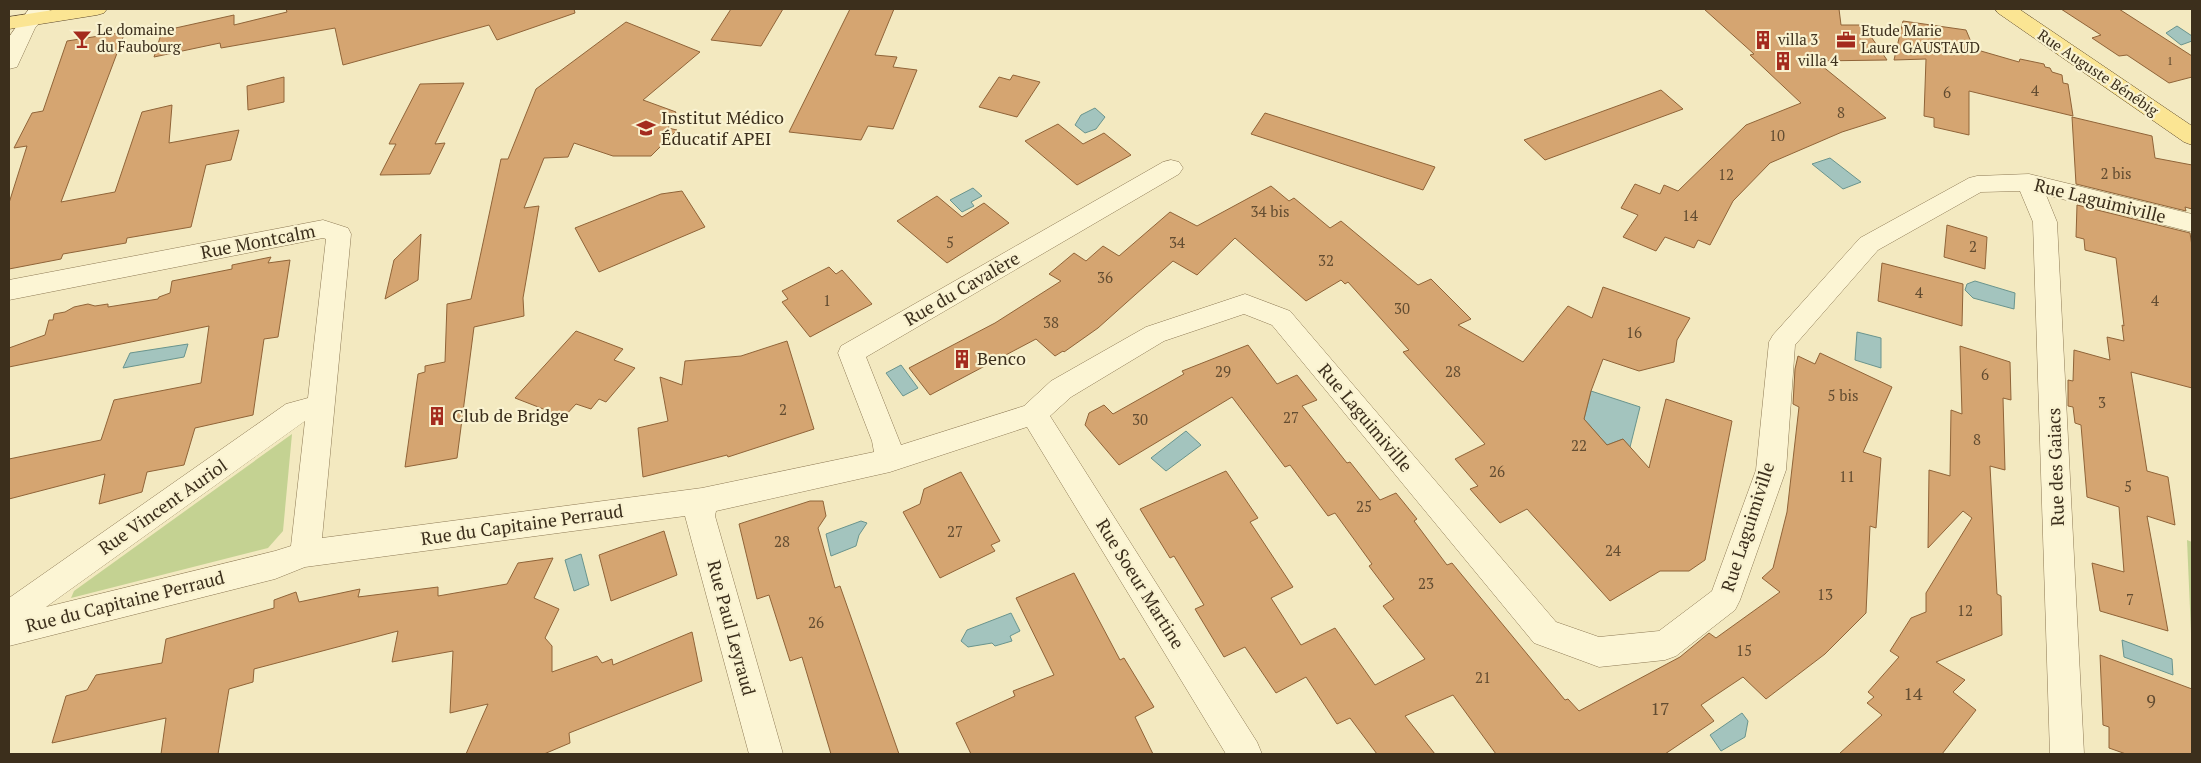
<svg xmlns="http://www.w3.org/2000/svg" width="2201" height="763" font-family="'PT Serif',serif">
	<rect width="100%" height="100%" fill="#f3e9c0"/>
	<g fill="#c4d292">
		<polygon points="292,434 283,531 268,548 71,598 74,591"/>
		<polygon points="2187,540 2192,542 2192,656"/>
	</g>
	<g fill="#a3c4be" stroke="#69948d">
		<polygon points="2177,26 2192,36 2192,41 2181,45 2166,33"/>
		<polygon points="1095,108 1105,117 1096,129 1085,133 1075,125 1081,115"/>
		<polygon points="1830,158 1861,182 1843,189 1812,164"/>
		<polygon points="973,188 982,196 971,202 974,206 962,212 950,200"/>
		<polygon points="1975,281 2015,293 2014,309 1973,298 1965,290 1967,284"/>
		<polygon points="1857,332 1881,338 1881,368 1855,360"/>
		<polygon points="188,344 184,357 123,368 130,353"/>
		<polygon points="901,365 918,388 903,396 886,373"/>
		<polygon points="1591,391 1640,407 1630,447 1623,439 1607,445 1584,419"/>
		<polygon points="1186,431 1201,445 1166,471 1151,458"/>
		<polygon points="861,521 867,523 859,535 856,546 831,556 826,534"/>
		<polygon points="581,554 589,585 574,591 565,560"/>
		<polygon points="1011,613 1020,631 1010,636 1012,641 995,646 992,643 968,647 961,641 967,630"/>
		<polygon points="2122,640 2172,659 2173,675 2124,657"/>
		<polygon points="1742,713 1748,721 1745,737 1721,751 1710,735"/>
	</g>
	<g fill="#d5a571" stroke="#906438">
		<polygon points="286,9 574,9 575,13 497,40 489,25 343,65 335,28 221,48 220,43 154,57 162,31 234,15 234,25 287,12"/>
		<polygon points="731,9 783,9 761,46 711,40"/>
		<polygon points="850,9 894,9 875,55 897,57 893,67 917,70 893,129 868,126 861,140 789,132"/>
		<polygon points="1704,9 1839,9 1841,25 1863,25 1887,60 1816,61 1886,118 1842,132 1770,163 1733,201 1710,245 1698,240 1694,248 1665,237 1656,251 1623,237 1638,215 1621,208 1635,184 1660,194 1664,185 1678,191 1746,125 1801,103 1750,55 1754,54"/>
		<polygon points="2061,9 2119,9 2192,56 2192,77 2169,83 2127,55 2119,56 2092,38 2101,35"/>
		<polygon points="1903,21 1966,30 1974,49 2019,62 2020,59 2044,64 2045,67 2050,68 2052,72 2062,75 2063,83 2068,84 2073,116 1969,91 1969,135 1934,127 1934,118 1924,116 1926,59 1894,60"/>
		<polygon points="626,22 700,52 643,100 676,112 668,128 677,130 651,156 613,156 574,143 568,157 544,158 524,208 539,206 523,298 524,316 474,327 457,458 405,467 418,374 425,372 425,366 445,362 447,304 471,299 501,159 508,159 536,89"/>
		<polygon points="125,32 61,202 115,192 142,112 172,105 169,143 239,130 231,160 206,165 191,227 127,238 126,243 63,254 61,259 9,269 9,203 27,146 14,148 32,113 43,111 67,41"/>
		<polygon points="1013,75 1040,82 1017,117 979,107 999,77 1010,80"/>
		<polygon points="284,77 284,102 248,110 247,86"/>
		<polygon points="464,83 435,144 445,143 430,174 380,175 396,144 389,144 420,84"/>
		<polygon points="1661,90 1683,109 1545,160 1524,140"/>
		<polygon points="1265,113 1435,167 1423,190 1251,134"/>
		<polygon points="2072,117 2152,136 2155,158 2192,165 2192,209 2185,207 2186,211 2076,184"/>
		<polygon points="1058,124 1083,144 1104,133 1131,155 1077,185 1025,141"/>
		<polygon points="1271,186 1289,201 1294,198 1330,228 1341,221 1418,285 1431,279 1471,319 1458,325 1523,362 1568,306 1592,318 1603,287 1690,318 1677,340 1674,362 1639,371 1603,359 1591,391 1584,419 1607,445 1623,439 1649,468 1666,399 1732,421 1705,560 1689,571 1660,571 1610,601 1527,509 1500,523 1470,489 1478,486 1455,459 1485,444 1403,352 1409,350 1348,282 1345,284 1341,280 1306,301 1235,238 1197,275 1173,261 1098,328 1064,352 1063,351 1055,356 1036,339 930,395 909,368 995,323 1061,281 1049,274 1074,253 1086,261 1103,246 1119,256 1170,212 1197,226"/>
		<polygon points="682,191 705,227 599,272 575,228 661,194"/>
		<polygon points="937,196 962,217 984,203 1009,223 947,263 897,221"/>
		<polygon points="2077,205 2190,233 2192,246 2192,388 2131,372 2147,471 2168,477 2175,525 2147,516 2168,631 2100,611 2092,563 2124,572 2119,507 2087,497 2081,425 2075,423 2073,407 2068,406 2068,380 2073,381 2074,350 2110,360 2107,337 2124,341 2122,325 2124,326 2116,258 2085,250 2084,239 2076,237"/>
		<polygon points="1947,225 1987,237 1985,269 1944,257"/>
		<polygon points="421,234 418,280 385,299 394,260"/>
		<polygon points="271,257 268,263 290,260 278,337 264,339 253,415 195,428 184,465 147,472 142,492 99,504 105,474 9,499 9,459 101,440 114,400 201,383 209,326 9,367 9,348 45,335 49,320 53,320 54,314 65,312 74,307 88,304 95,306 108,304 108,307 158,299 159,297 170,293 172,281 232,269 232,265"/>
		<polygon points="1882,263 1963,284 1962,326 1878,301"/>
		<polygon points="829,267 836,274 842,270 872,304 810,337 782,302 788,299 782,291"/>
		<polygon points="576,331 623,349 614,360 635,368 606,402 599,399 591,409 576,404 564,417 515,398"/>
		<polygon points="787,341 814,429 728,457 727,455 643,477 638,428 668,421 660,377 682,385 685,361 741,356"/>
		<polygon points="1248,345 1277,384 1297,375 1317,400 1302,406 1347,463 1350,462 1380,500 1396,493 1417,519 1414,521 1447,565 1452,563 1565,700 1568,699 1579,711 1680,657 1709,633 1716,638 1780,592 1762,578 1773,568 1787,512 1799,407 1793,404 1795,369 1798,356 1815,364 1820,353 1892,387 1863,452 1881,458 1876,528 1870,526 1866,613 1825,654 1766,699 1743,677 1701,705 1714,721 1665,754 1496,754 1453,695 1405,716 1435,754 1377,754 1350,718 1337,724 1306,677 1276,693 1245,647 1224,657 1195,609 1204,605 1174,556 1170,558 1140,509 1226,471 1258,518 1250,522 1293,587 1271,598 1301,645 1335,628 1375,685 1425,659 1383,606 1394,599 1369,566 1372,564 1335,513 1328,516 1290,465 1285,467 1232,397 1119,465 1085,425 1089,413 1104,405 1113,414 1184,374 1182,371"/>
		<polygon points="1960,346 2010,362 2011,400 2003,398 2005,470 1990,466 1997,594 2001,596 2002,635 1936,662 1965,680 1953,692 1976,710 1942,754 1839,754 1882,715 1867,703 1874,697 1868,692 1899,657 1890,651 1911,618 1926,612 1926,593 1972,518 1963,511 1928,548 1929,470 1950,476 1951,410 1962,414"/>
		<polygon points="961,472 1000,541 991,545 995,551 940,578 903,512 920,504 924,489"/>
		<polygon points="810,501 823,501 826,516 818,528 835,588 840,586 899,754 831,754 802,657 790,661 769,595 757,599 739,524"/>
		<polygon points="664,531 677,575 611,601 599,555"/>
		<polygon points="553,558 534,598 559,609 545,638 552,646 552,672 597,656 602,663 612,659 613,665 692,632 702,681 569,733 570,743 544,754 466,754 488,704 450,713 453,651 392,662 398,631 254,669 253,682 229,689 218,754 161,754 166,718 52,743 66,696 87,690 96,675 162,663 166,639 274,608 274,600 296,592 299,602 360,589 358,597 438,587 438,596 507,584 518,563"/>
		<polygon points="1074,573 1120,660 1124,658 1154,707 1135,717 1153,754 971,754 956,723 1015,696 1013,691 1054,675 1016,598"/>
		<polygon points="2100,655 2192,689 2192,754 2126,754 2109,748 2109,727 2103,725"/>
	</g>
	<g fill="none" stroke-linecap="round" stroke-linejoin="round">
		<g stroke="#8e7a55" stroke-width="1">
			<g id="minor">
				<polygon points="29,9 51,9 35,28 17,67 9,69 9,37"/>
				<path d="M1171,160l8,2 4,6 -4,6 -313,183 35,88 123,-39 27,-25 95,-54 99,-33 45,17 266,311 43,15 60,-6 53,-40 44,-121 13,-128 4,-7 87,-97 109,-60 8,-2 52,-2 163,40v18l-146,-37 11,27 27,532h-34l-17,-532 -13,-31 -39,1 -103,58 -83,95 -9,125 -46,130 -5,10 -59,46 -11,4 -66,7 -65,-24 -262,-318 -28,-11 -80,27 -93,56 -21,19 207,326 5,12h-36l-199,-327 -137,45 -174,39 -1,5 68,238h-34l-64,-238 -380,51 -30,12 -266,67v-48l277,-194 22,-6 18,-159 -3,-1 -314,62v-20l314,-60 25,8 3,6 -29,304 380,-50 172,-36 -2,-11 -34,-88 3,-7 322,-184zM305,421l-14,125 -16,5 -229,56z"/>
			</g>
		</g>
		<g stroke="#5b462a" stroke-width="1">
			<g id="primary">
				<polygon points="59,9 107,9 104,13 97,15 9,29 9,17"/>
				<polygon points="1995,9 2019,9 2192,126 2192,145 2184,142 1998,13"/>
			</g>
		</g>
		<use href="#minor" fill="#fcf5d4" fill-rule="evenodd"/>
		<use href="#primary" fill="#fbe593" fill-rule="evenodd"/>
	</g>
	<defs>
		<g id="bar-bare" transform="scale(1.5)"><path d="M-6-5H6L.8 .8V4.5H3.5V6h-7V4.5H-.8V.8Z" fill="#a42b1e" stroke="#f9f2d0" stroke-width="2.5" paint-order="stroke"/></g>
		<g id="building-bare" transform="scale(1.5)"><path d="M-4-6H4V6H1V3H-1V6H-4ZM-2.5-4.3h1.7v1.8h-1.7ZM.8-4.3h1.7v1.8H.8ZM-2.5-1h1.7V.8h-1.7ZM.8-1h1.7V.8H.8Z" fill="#a42b1e" stroke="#f9f2d0" stroke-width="2.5" paint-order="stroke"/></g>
		<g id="office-bare" transform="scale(1.5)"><path d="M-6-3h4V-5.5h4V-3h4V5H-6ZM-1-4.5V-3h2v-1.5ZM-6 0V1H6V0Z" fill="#a42b1e" stroke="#f9f2d0" stroke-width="2.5" paint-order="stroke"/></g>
		<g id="university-bare" transform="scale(1.5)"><path d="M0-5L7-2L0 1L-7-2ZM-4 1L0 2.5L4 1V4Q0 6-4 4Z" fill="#a42b1e" stroke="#f9f2d0" stroke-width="2.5" paint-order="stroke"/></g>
	</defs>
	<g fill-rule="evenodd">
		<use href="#bar-bare" x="82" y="39"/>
		<use href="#building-bare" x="1763" y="40"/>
		<use href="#office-bare" x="1846" y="40"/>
		<use href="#building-bare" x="1783" y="61"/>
		<use href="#university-bare" x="646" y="128"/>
		<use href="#building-bare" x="962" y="359"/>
		<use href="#building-bare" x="437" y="416"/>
	</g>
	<g text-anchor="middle" stroke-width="4.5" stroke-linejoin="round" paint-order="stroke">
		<g font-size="12" fill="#624c31">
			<text x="2170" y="65">1</text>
		</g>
		<g font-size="15" fill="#3c2f1c" stroke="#f9f2d0" text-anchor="start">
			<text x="97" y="35">Le domaine<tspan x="97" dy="17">du Faubourg</tspan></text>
			<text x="1861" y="36">Etude Marie<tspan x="1861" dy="17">Laure GAUSTAUD</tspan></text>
			<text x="1778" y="45">villa 3</text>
			<text x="1798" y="66">villa 4</text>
		</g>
		<g font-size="15" fill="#3c2f1c" stroke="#f9f2d0">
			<text transform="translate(2098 73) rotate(34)" y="5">Rue Auguste Bénébig</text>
		</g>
		<g font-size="15" fill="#624c31">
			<text x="2035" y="96">4</text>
			<text x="1947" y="98">6</text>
			<text x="1841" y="118">8</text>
			<text x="1777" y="141">10</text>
			<text x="2116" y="179">2 bis</text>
			<text x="1726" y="180">12</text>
			<text x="1270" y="217">34 bis</text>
			<text x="1690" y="221">14</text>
			<text x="950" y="248">5</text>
			<text x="1177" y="248">34</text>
			<text x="1973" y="252">2</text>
			<text x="1326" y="266">32</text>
			<text x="1105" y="283">36</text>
			<text x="1919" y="298">4</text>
			<text x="827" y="306">1</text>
			<text x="2155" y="306">4</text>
			<text x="1402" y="314">30</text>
			<text x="1051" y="328">38</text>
			<text x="1634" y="338">16</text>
			<text x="1223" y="377">29</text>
			<text x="1453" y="377">28</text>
			<text x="1985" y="380">6</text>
			<text x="1843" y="401">5 bis</text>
			<text x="2102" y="408">3</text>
			<text x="783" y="415">2</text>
			<text x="1291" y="423">27</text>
			<text x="1140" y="425">30</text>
			<text x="1977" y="445">8</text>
			<text x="1579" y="451">22</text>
			<text x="1497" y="477">26</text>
			<text x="1847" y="482">11</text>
			<text x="2128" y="492">5</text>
			<text x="1364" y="512">25</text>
			<text x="955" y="537">27</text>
			<text x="782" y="547">28</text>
			<text x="1613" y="556">24</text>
			<text x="1426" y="589">23</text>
			<text x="1825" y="600">13</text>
			<text x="2130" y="605">7</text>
			<text x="1965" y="616">12</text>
			<text x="816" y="628">26</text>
			<text x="1744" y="656">15</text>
			<text x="1483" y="683">21</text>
		</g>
		<g font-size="18" fill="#3c2f1c" stroke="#f9f2d0" text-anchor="start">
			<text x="661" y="124">Institut Médico<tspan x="661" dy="21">Éducatif APEI</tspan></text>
			<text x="977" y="365">Benco</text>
			<text x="452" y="422">Club de Bridge</text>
		</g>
		<g font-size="18" fill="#3c2f1c" stroke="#f9f2d0">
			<text transform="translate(2100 201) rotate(14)" y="6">Rue Laguimiville</text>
			<text transform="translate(258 242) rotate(-11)" y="6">Rue Montcalm</text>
			<text transform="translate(962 289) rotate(-30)" y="6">Rue du Cavalère</text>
			<text transform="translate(1365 418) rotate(50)" y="6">Rue Laguimiville</text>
			<text transform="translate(2056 467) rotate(-92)" y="6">Rue des Gaiacs</text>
			<text transform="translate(163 507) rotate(-35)" y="6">Rue Vincent Auriol</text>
			<text transform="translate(522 525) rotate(-8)" y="6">Rue du Capitaine Perraud</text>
			<text transform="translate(1748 527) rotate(-72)" y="6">Rue Laguimiville</text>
			<text transform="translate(1140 584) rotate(58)" y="6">Rue Soeur Martine</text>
			<text transform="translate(125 602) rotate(-14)" y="6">Rue du Capitaine Perraud</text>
			<text transform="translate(731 628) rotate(75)" y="6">Rue Paul Leyraud</text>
		</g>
		<g font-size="18" fill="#624c31">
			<text x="1913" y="700">14</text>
			<text x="2151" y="707">9</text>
			<text x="1660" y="715">17</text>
		</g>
	</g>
	<rect width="2201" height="763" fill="none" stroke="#3c2f1c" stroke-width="20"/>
</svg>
